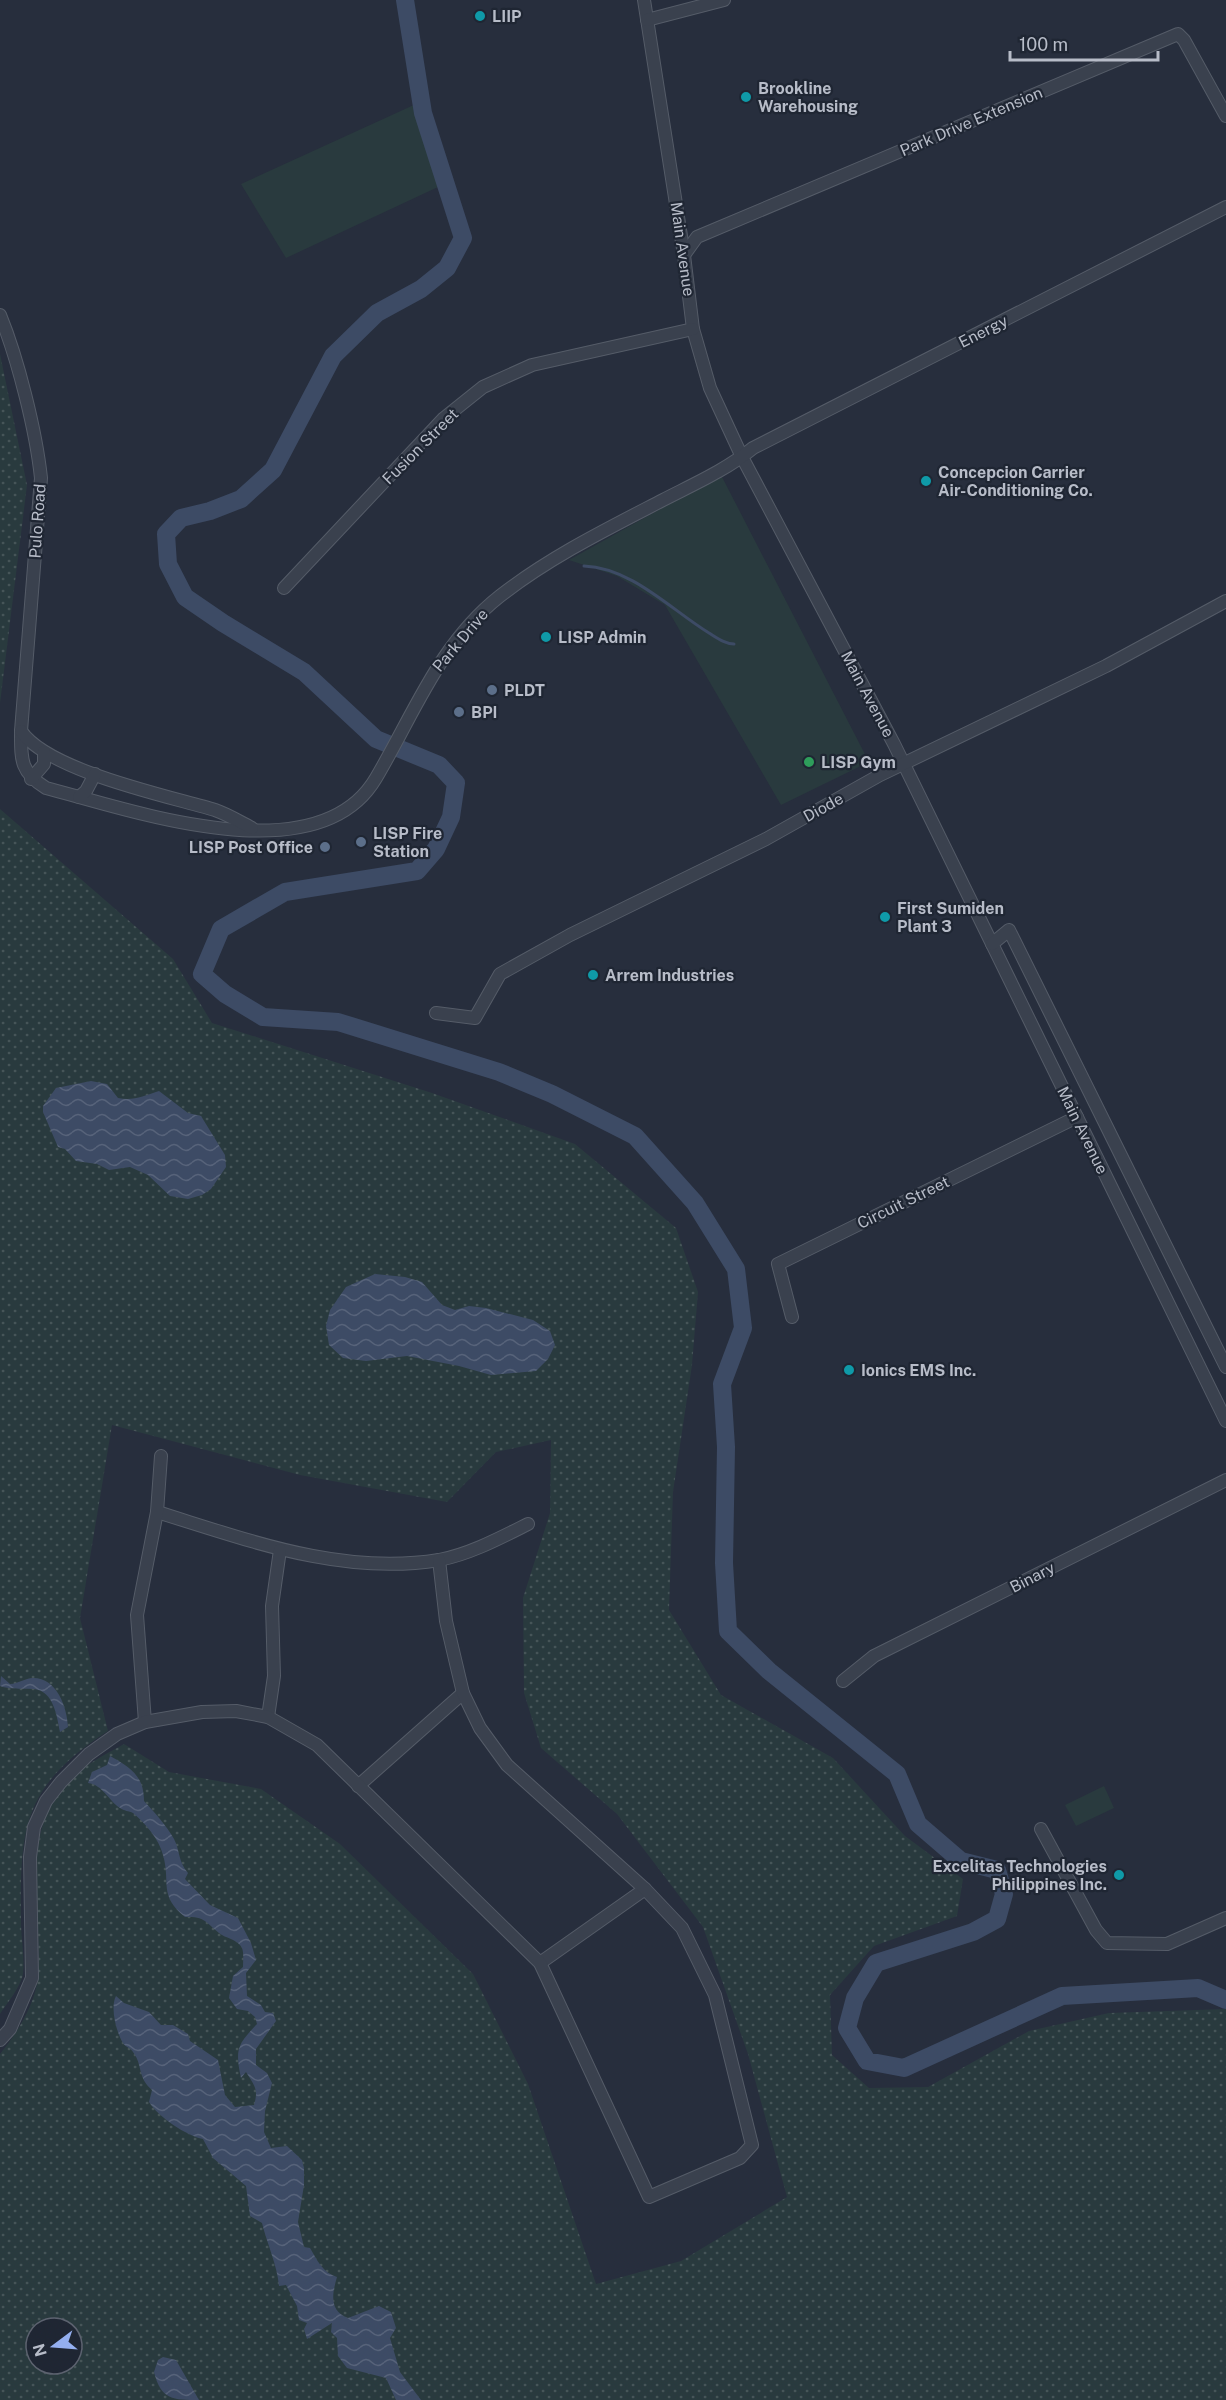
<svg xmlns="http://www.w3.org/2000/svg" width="1226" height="2400" font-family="'Public Sans',sans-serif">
	<defs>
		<pattern id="grass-dots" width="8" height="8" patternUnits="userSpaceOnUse" patternTransform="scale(1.5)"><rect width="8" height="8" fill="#293a3e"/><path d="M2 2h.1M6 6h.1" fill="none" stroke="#465558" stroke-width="1.8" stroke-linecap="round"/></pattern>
		<pattern id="water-waves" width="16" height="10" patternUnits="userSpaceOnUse" patternTransform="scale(1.5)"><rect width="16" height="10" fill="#3d4b65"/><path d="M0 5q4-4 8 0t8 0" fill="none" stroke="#57637a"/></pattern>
	</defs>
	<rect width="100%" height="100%" fill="#272e3d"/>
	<g fill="url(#grass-dots)" fill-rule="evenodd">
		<polygon points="0,354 27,485 0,703"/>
		<path d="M0,809l173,150 39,64 220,70 143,51 101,84 22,64 -6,73 -19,127 -4,118 52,85 112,63 72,78 58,43 -6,37 -83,30 -44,49 2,60 37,33 59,-1 101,-56 80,-18 117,-4v391h-1226v-346c17,-21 35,-49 38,-77 5,-65 -20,-141 29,-195 16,-17 38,-27 57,-38l45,28 92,17 79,55 133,130 55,110 68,200 85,-23 106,-64 -39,-143 -45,-127 -86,-113 -76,-66 -17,-55 -1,-95 27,-85 1,-73 -55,12 -49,50 -147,-27 -188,-50 -32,193 28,113c-86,56 -88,96 -87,192 0,14 5,43 1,55 -4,12 -15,25 -22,36zM36,2328h36v36h-36z"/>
	</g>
	<g fill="#293a3e">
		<polygon points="416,104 438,187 286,258 241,184"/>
		<polygon points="721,475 869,762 781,805 665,605 617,576 569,560"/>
		<polygon points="1104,1786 1114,1808 1076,1826 1065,1805"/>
	</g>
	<g fill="url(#water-waves)">
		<path d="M91,1081l16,3 11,14c16,3 25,-2 41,-7l29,22 13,3 24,39 1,12 -15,22 -9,6 -14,4 -18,-3 -22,-21 -18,-8 -21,3 -12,-6 -21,-3 -11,-12 -7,-2 -15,-35v-6l13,-18z"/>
		<polygon points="375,1274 405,1277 422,1282 442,1305 455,1310 469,1306 486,1308 533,1320 550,1331 555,1345 548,1359 536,1371 491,1375 459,1366 407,1356 366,1361 343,1358 329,1345 326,1326 330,1310 346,1287"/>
		<path d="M1,1676l9,8c8,0 15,-6 23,-6 24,0 34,29 35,49l-8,5c-3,-15 -6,-41 -26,-43 -13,-1 -22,1 -34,-3z"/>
		<path d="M110,1756c21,12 34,20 34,45 11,12 22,24 30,38 6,11 4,23 14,34l-3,6 25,26 28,13 13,25 5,17 -10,13 1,23 14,9 4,7 8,1 3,8 -20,28v16l11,8 5,10 -7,28 -1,21 7,16 16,-2 15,14 2,8v17l-6,37 6,25 6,1c7,12 13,25 27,29 -5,17 -8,34 11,41l31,-12 12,6 5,16 -6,10 10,34 21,28h-25l-10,-22 -39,-10 -9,-12 -1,-18 -6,-6 1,-9 -25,16 -3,-10 3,-6 -8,-3 -2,-14 -11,-21 -7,1c-2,-22 -12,-42 -17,-63l-12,-7 -4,-30 -33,-28 -10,-19c-16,-3 -45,-22 -54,-37l3,-12c-15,-13 -9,-25 -19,-38 -2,-4 -8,-5 -10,-9 -7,-11 -13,-36 -7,-47l8,7 25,9 12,13h12l15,9 2,7 28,19 7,35 10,12 19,-2c5,-16 0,-20 -8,-33l-5,6c-6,-28 -4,-33 16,-54l-2,-7 -7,-6 -11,-2 -8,-11 4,-22 10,-9c0,-6 1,-14 -1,-19 -4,-8 -13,-9 -20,-13 -16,-11 -15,-19 -37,-18 -27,-22 -14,-34 -22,-62 -4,-16 -18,-32 -30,-42 -4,-2 -9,-2 -13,-5 -12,-8 -17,-23 -32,-25l4,-11 15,-7z"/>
		<path d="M163,2357l13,3 23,40c-26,0 -38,0 -45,-28l4,-12z"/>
	</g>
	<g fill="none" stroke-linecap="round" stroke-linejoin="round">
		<path stroke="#3d4b65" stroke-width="3" d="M584,566c48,2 86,43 125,67 8,5 16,11 25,11"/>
		<polyline stroke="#3d4b65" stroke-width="18" points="405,0 423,113 463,238 447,268 421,289 377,313 333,356 273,470 241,499 210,511 181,518 166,534 168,564 185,597 223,623 304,672 376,739 439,765 456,783 451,817 436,849 417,871 285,892 221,929 202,974 225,994 263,1017 338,1022 499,1072 552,1094 635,1136 695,1203 736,1269 743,1328 722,1384 726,1447 724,1563 728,1631 769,1671 897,1774 918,1824 961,1861 997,1870 1004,1894 997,1919 973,1932 876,1963 855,1998 847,2028 867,2061 904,2068 1062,1996 1198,1988 1226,2000"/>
		<g stroke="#555c68" stroke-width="14">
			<g id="minor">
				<polyline points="644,0 684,255 693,329 710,388 742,457 894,744 1226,1421"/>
				<polyline points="647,20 724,0"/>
				<polyline points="684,255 697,237 1178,34 1184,40 1226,116"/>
				<path d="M0,315c18,44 36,116 41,163l-20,253c0,29 -1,41 25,57 85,22 272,89 330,-10 38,-64 63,-134 124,-182 50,-39 107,-67 163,-96 31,-16 63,-30 90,-52l473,-241"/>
				<polyline points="284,588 443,419 483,387 532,365 693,329"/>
				<path d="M21,731c27,40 147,65 194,79 12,4 25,12 37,18"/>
				<polyline points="31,779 44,764 44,752"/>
				<polyline points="79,797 86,791 95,774"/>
				<polyline points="992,944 1009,930 1226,1367"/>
				<polyline points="436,1013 475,1018 500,974 570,935 766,839 880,775 1106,666 1226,601"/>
				<polyline points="792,1317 778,1264 1077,1117"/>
				<path d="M157,1512c91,28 185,64 282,48 31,-6 61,-22 89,-36"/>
				<polyline points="843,1681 874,1656 1226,1480"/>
				<polyline points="268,1717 274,1676 272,1606 280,1550"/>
				<polyline points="145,1722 137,1615 157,1512 161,1456"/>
				<polyline points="358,1786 463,1693"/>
				<polyline points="1041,1829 1096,1930 1107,1943 1167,1944 1226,1918"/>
				<polyline points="540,1963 645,1889"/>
				<polyline points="0,2040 10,2029 32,1978 30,1857 34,1827 46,1801 61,1782 89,1754 117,1734 145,1722 202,1712 236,1711 268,1717 317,1745 540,1963 649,2197 740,2158 752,2145 715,1995 682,1928 645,1889 507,1765 480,1728 463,1693 446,1621 439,1560"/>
			</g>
		</g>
		<use href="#minor" stroke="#3a414e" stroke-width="12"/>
	</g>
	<g fill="#0f9aa8" stroke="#1f2633" stroke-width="2">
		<circle cx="480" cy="16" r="6"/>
		<circle cx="746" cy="97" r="6"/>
		<circle cx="926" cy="481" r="6"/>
		<circle cx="546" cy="637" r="6"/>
		<circle cx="885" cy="917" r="6"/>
		<circle cx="593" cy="975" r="6"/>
		<circle cx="849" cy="1370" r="6"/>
		<circle cx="1119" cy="1875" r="6"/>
	</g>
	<g fill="#5c6f8a" stroke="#1f2633" stroke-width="2">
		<circle cx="492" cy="690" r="6"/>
		<circle cx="459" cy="712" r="6"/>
		<circle cx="361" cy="842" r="6"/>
		<circle cx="325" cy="847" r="6"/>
	</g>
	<circle fill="#2e9e5b" stroke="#1f2633" stroke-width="2" cx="809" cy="762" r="6"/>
	<g text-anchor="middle" stroke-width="4.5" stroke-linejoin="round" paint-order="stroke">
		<g font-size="16" font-weight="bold" fill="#b7bcc8" stroke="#1f2633" text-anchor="start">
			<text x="492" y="22">LIIP</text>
			<text x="758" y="94">Brookline<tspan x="758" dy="18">Warehousing</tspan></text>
			<text x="938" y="478">Concepcion Carrier<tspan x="938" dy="18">Air-Conditioning Co.</tspan></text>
			<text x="558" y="643">LISP Admin</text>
			<text x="504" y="696">PLDT</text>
			<text x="471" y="718">BPI</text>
			<text x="821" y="768">LISP Gym</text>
			<text x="373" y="839">LISP Fire<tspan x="373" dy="18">Station</tspan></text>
			<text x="313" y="853" text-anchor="end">LISP Post Office</text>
			<text x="897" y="914">First Sumiden<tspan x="897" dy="18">Plant 3</tspan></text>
			<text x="605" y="981">Arrem Industries</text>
			<text x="861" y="1376">Ionics EMS Inc.</text>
			<text x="1107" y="1872" text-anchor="end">Excelitas Technologies<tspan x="1107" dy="18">Philippines Inc.</tspan></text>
		</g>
		<g font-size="16" fill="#b7bcc8" stroke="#1f2633">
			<text transform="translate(971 121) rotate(-23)" y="6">Park Drive Extension</text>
			<text transform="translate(683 249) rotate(82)" y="6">Main Avenue</text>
			<text transform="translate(983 331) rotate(-27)" y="6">Energy</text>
			<text transform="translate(420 446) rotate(-45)" y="6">Fusion Street</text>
			<text transform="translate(37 521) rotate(-86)" y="6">Pulo Road</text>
			<text transform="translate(460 640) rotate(-50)" y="6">Park Drive</text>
			<text transform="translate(868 694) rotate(62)" y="6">Main Avenue</text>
			<text transform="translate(823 807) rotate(-29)" y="6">Diode</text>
			<text transform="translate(1083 1130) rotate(64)" y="6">Main Avenue</text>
			<text transform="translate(903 1202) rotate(-26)" y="6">Circuit Street</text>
			<text transform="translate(1032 1577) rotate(-27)" y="6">Binary</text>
		</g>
	</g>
	<g transform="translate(54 2346) rotate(254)"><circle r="28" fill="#1f2633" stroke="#5c626f" stroke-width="1.5"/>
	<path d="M0-4.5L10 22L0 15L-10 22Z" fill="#94aff0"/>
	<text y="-9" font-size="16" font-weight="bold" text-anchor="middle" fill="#b7bcc8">N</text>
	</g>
	<path d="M1010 51v9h148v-9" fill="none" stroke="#b7bcc8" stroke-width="3"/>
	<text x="1019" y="51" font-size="18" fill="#b7bcc8" stroke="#1f2633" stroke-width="4.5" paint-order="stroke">100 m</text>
</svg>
